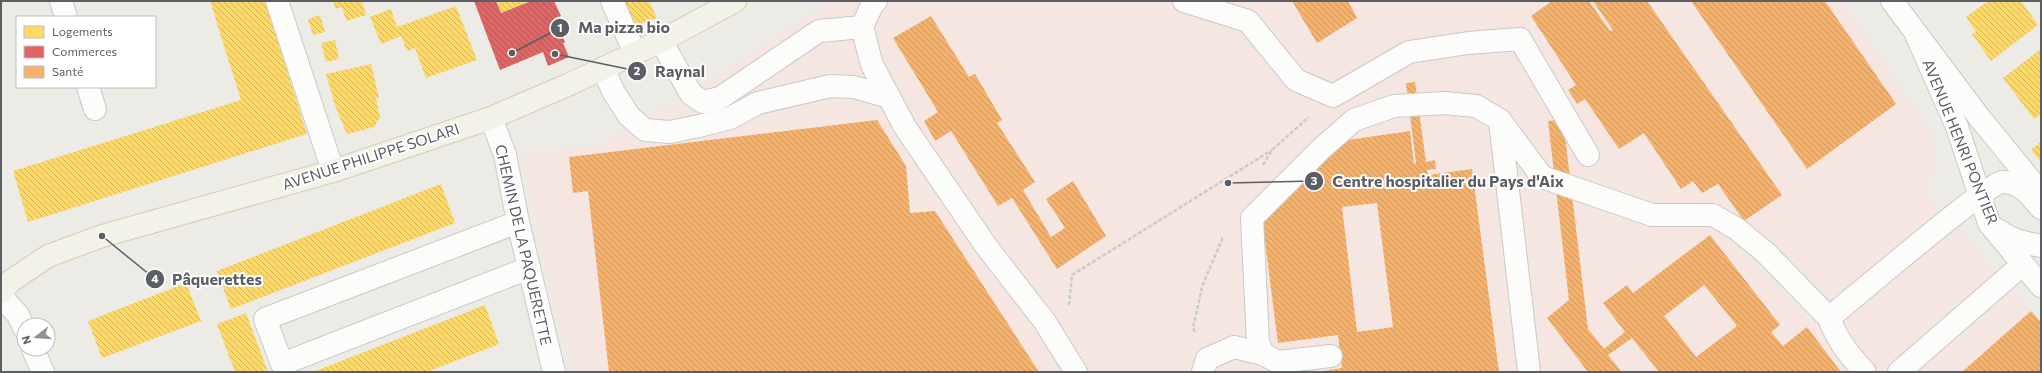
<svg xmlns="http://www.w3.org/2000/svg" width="2042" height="373" font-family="Commissioner,sans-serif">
	<defs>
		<pattern id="homes-back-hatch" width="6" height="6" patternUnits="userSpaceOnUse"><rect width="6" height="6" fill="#ffd966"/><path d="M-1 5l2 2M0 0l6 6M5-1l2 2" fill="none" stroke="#d1b358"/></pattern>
		<pattern id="shops-back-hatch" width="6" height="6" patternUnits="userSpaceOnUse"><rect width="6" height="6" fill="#e06666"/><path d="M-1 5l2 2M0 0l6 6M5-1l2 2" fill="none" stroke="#b95758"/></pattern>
		<pattern id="health-back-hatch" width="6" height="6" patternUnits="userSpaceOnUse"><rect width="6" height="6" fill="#f6b26b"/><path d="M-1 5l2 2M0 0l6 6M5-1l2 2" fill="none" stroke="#ca945c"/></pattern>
	</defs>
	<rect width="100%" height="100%" fill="#ecebe6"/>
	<polygon fill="#f5e6e2" points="830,1 1843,1 1933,135 1937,175 1931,175 1925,191 2041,322 2041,372 573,372 555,307 521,155 598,145 741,61"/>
	<g fill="url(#homes-back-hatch)">
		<polygon points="210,1 265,1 307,134 28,222 13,171 241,100"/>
		<polygon points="333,1 362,1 366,15 346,21 342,7 336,9"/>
		<polygon points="496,1 524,1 525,4 501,13"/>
		<polygon points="621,1 649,1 657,18 633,27"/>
		<polygon points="1988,1 2021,1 2038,25 1991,61 1972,34 1976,32 1966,17"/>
		<polygon points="456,6 477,60 426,78 415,48 407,51 401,36 381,44 370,17 391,9 397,27"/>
		<polygon points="320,15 325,32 313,35 308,19"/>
		<polygon points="335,40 339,59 326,62 321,43"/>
		<polygon points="2041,49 2041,114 2034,119 2003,78"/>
		<polygon points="371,64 379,98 376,98 380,117 374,127 347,134 336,108 326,74"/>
		<polygon points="2041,142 2041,162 2031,150"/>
		<polygon points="441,184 455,223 231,309 217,271"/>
		<polygon points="186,283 201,321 102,358 88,321"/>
		<polygon points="485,305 499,344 427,372 313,372"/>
		<polygon points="246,313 268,372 235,372 217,324"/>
	</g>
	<polygon fill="url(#shops-back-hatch)" points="474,1 496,1 501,13 531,1 554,1 561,16 555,18 565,42 563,43 569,57 548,66 543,52 500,70"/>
	<g fill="url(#health-back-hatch)" fill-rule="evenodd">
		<polygon points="1292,1 1348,1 1357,18 1317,43"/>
		<polygon points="1552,1 1589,1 1610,31 1613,30 1593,1 1647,1 1782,195 1744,221 1718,184 1702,193 1693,181 1681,189 1644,133 1619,149 1585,99 1577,104 1568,90 1576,85 1531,16"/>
		<polygon points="1691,1 1825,1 1896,104 1807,169"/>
		<polygon points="931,16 969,77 975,74 1002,120 997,123 1035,182 1023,190 1051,237 1065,228 1046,199 1073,181 1106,236 1057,269 1012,198 998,206 951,131 935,141 924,121 938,112 893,38"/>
		<path d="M1415,82l11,80 9,-2 1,9 -9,1 1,5 44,-6 27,203h-182l25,-4 -4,-33 -60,8 -16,-125 72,-76 76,-11 4,33 2,-1 -10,-80zM1377,203l16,124 -36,5 -15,-125z"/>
		<path d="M1563,119l24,202 1,8 16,20 21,-17 -22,-29 24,-18 6,8 77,-58 70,90 -9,7 12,14 24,-19 34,45h-182l-27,-34 -24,17 14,17h-34l-41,-54 22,-18 -21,-179zM1704,285l33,41 -41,31 -32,-41z"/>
		<polygon points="877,120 906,166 910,213 935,211 1039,372 609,372 588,191 573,193 569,157"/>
		<polygon points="2031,311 2041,322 2041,372 1962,372"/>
	</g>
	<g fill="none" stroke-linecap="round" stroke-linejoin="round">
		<g stroke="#c9c9c8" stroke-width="24">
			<g id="minor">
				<polyline points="61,1 66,17"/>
				<polyline points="277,1 333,171"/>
				<polyline points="612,1 635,53"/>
				<polyline points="876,1 873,3 862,27 872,65 905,127 986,246 1045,322 1076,372"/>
				<polyline points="1184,1 1248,21 1296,80 1333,96 1409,52 1468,43 1520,39 1588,155"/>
				<polyline points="1892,1 1979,117 2041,193"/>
				<polyline points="1915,32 1957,127 1989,223 2041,286"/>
				<polyline points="661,41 691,94 703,102 720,98 819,31 862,27"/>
				<polyline points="603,68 613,91 629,116 645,130 670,132 699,126 730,118 758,103 830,86 854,87 889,97"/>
				<polyline points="88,87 95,109"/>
				<polyline points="491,118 505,155 518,222 554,372"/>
				<polyline points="1500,121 1529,372"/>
				<polyline points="518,222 265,319 282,364 529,268"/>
				<path d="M1998,230c12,10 28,13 43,16"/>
				<polyline points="1,296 18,315 24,328"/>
				<polyline points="33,349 43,372"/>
				<polyline points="1263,354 1258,342 1252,218 1322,148 1354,120 1394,106 1444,103 1476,106 1500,120 1542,177 1652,215 1713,215 1737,229 1767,254 1829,318"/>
				<polyline points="1203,372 1207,359 1234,347 1263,354 1278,362 1331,356"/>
				<path d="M1865,372c-16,-17 -28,-32 -36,-54 22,-18 158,-134 173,-136 17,-1 29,14 39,26"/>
				<polyline points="1899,372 2022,265"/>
			</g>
		</g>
		<g stroke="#d6cdb2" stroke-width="24">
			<polyline id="major" points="1,292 11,281 48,256 102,236 333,171 491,118 570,84 661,41 735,1"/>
		</g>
		<g stroke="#c8cdca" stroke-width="2.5" stroke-dasharray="4 2" stroke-linecap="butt">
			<polyline points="1263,165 1272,150 1309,117"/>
			<polyline points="1069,305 1072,275 1272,150"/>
			<polyline points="1195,332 1193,328 1202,287 1223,237"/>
		</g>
		<use href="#minor" stroke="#fcfcfb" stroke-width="22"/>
		<use href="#major" stroke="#f3f2e8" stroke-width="22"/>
	</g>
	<g text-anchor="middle" stroke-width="4" stroke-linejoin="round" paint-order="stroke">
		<g font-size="15" fill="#5b5f65" stroke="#fff">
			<text transform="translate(1960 142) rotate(68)" y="5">AVENUE HENRI PONTIER</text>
			<text transform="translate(371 157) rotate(-18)" y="5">AVENUE PHILIPPE SOLARI</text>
			<text transform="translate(523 245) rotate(77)" y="5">CHEMIN DE LA PAQUERETTE</text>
		</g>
	</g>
	<path fill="none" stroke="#5b5f65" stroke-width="1.5" d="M512 53L560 28M555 54L637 71M1228 183L1314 181M102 236L155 279"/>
	<g fill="#5b5f65" stroke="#fff" stroke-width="1.5">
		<circle cx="512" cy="53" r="4"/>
		<circle cx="555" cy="54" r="4"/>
		<circle cx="1228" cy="183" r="4"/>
		<circle cx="102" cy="236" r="4"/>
		<circle cx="560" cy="28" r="10"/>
		<circle cx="637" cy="71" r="10"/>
		<circle cx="1314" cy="181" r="10"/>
		<circle cx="155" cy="279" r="10"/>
	</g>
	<g font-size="12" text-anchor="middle" font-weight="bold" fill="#fff">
		<text x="560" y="32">1</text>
		<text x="637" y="75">2</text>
		<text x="1314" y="185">3</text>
		<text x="155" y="283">4</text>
	</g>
	<g font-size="16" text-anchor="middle" font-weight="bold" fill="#5b5f65" stroke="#fff" stroke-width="4" stroke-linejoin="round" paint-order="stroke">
		<text x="624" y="33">Ma pizza bio</text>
		<text x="680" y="77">Raynal</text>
		<text x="1448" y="187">Centre hospitalier du Pays d'Aix</text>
		<text x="217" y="285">Pâquerettes</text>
	</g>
	<rect width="2042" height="373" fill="none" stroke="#5b5f65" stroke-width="4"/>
	<rect x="16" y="16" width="140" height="72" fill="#ffffff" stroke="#bdbfc1"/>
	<rect x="24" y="26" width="20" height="12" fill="#ffd966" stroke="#bdbfc1"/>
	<text x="52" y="36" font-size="12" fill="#5b5f65">Logements</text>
	<rect x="24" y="46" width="20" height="12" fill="#e06666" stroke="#bdbfc1"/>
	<text x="52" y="56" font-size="12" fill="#5b5f65">Commerces</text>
	<rect x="24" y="66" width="20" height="12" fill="#f6b26b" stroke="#bdbfc1"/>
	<text x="52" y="76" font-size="12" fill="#5b5f65">Santé</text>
	<g transform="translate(36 337) rotate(253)"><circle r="19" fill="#ffffff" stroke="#bdbfc1"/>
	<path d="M0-3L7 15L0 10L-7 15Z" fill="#8e9092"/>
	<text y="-6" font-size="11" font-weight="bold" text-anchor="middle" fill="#5b5f65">N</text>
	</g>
</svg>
